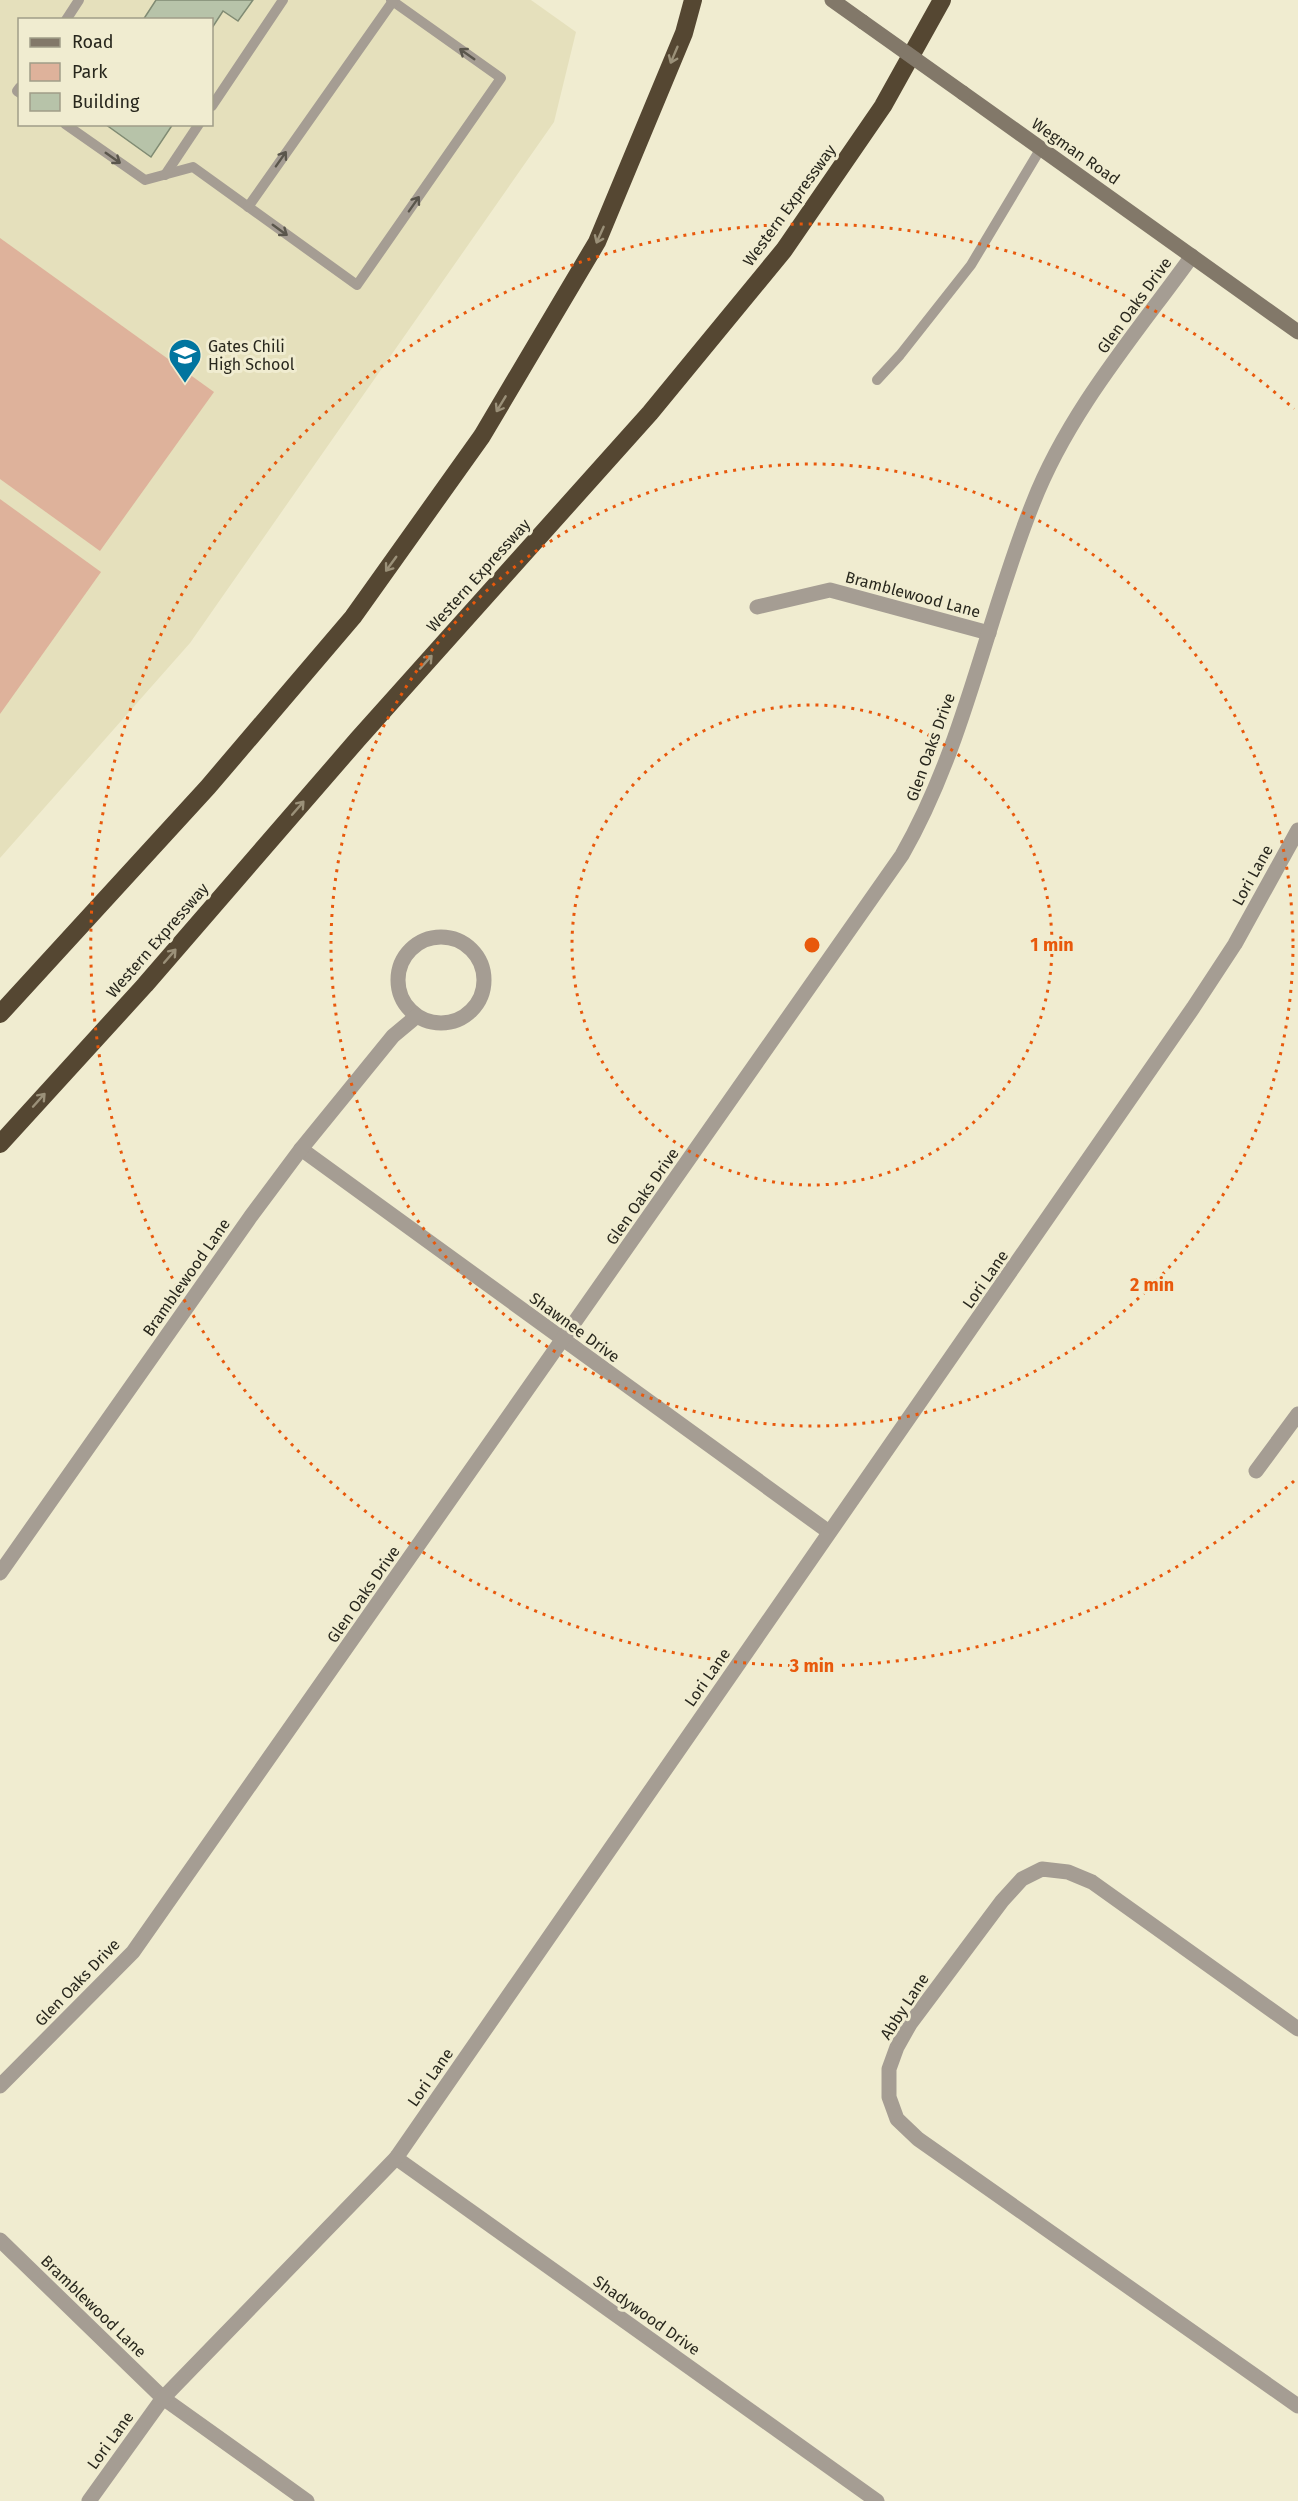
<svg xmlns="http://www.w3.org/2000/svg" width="1298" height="2501" font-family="'Fira Sans',sans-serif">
	<rect width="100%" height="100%" fill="#f0ecd0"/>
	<path fill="#e5e0bc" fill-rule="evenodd" d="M0,0h531l45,32 -22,90 -364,521 -190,215zM20,20h192v104h-192z"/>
	<g fill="#deb29b">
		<polygon points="0,238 214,392 100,551 0,479"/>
		<polygon points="0,499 101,572 0,714"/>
	</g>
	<g fill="#b7c3a9" stroke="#808b73" stroke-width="1.5">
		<polygon points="156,0 253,0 238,21 223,11 212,28 212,20 143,20"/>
		<polygon points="105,124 173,124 151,157"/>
	</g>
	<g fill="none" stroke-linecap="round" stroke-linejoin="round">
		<g stroke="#a59d93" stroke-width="10">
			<polyline points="66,20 79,0"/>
			<polyline points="20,87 17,91 20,93"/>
			<polyline points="212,106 283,0"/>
			<polyline points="65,124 145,180 193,167 357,285 501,78 391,0"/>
			<polyline points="165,175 199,124"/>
			<polyline points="248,207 393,1"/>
			<polyline points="877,380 900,355 971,265 1041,148"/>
		</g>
		<g stroke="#a59d93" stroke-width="15">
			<polyline points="757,607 830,590 989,633"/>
			<circle cx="441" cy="980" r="43"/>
			<polyline points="301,1149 829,1532"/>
			<polyline points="1256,1471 1298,1414"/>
			<polyline points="0,1573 251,1216 301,1149 393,1036 417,1016"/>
			<polyline points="1298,2029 1092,1882 1068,1872 1042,1869 1022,1879 1002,1901 910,2024 897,2047 889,2069 889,2097 897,2119 918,2139 1298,2406"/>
			<path d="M0,2086l133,-134 769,-1097c63,-110 84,-235 131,-352 36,-92 102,-168 159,-247"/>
			<polyline points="396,2158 877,2501"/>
			<polyline points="0,2240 163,2398 307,2501"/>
			<polyline points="89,2501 163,2398 396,2158 1193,1008 1235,944 1298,830"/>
		</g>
		<g stroke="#827869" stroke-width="15">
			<polyline points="832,0 863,22"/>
			<polyline points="963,93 1298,332"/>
		</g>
		<g stroke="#554732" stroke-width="18">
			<polyline points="0,1014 208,787 353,617 482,436 597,242 684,33 693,0"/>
			<polyline points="0,1144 145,985 358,739 650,413 784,250 883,106 942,0"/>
		</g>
		<polyline stroke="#827869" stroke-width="15" points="863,22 963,93"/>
	</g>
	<defs><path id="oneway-shaft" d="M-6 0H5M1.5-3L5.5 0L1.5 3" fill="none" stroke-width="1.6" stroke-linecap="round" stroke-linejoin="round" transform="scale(1.5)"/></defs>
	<g stroke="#5a564c">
		<use href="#oneway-shaft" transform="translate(467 54) rotate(-145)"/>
		<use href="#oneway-shaft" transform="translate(113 158) rotate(35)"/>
		<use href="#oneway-shaft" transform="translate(281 159) rotate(-55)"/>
		<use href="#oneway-shaft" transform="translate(414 204) rotate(-55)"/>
		<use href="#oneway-shaft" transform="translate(280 230) rotate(36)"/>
	</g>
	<g stroke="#9b9179">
		<use href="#oneway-shaft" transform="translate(674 55) rotate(113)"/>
		<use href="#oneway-shaft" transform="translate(600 235) rotate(114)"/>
		<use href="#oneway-shaft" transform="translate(501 404) rotate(121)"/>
		<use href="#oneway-shaft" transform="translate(391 564) rotate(126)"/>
		<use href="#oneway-shaft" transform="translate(426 662) rotate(-48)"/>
		<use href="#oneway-shaft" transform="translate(298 808) rotate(-49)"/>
		<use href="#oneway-shaft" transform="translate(170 956) rotate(-49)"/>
		<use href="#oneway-shaft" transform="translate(39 1100) rotate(-48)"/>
	</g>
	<g fill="none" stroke="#e8590c" stroke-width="3" stroke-dasharray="3 6">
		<circle cx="812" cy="945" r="240"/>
		<circle cx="812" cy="945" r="481"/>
		<path d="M1294 1481A721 721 0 1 1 1294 409"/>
	</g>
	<defs>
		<g id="school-pin" transform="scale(1.725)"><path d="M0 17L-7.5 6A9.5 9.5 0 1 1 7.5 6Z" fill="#01759f" stroke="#f0ecd0"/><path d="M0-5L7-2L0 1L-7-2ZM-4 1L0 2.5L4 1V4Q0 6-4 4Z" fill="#fff"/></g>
	</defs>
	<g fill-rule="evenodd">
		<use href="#school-pin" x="185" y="355"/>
	</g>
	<g text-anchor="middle" stroke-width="6" stroke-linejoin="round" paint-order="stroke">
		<g font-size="16" fill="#28271d" stroke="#f0ecd0">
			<text transform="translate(1076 151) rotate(35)" y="6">Wegman Road</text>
			<text transform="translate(789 205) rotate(-54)" y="6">Western Expressway</text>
			<text transform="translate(1134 305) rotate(-54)" y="6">Glen Oaks Drive</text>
			<text transform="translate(478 575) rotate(-48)" y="6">Western Expressway</text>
			<text transform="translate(913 594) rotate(15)" y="6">Bramblewood Lane</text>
			<text transform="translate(930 747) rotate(-70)" y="6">Glen Oaks Drive</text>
			<text transform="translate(1252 875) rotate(-61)" y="6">Lori Lane</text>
			<text transform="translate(157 940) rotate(-49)" y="6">Western Expressway</text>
			<text transform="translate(642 1196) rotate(-55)" y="6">Glen Oaks Drive</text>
			<text transform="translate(186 1277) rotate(-55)" y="6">Bramblewood Lane</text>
			<text transform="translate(985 1279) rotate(-55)" y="6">Lori Lane</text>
			<text transform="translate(575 1327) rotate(36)" y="6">Shawnee Drive</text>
			<text transform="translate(363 1594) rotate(-55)" y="6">Glen Oaks Drive</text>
			<text transform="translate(707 1677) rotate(-55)" y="6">Lori Lane</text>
			<text transform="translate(77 1982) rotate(-46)" y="6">Glen Oaks Drive</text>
			<text transform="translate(904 2006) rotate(-57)" y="6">Abby Lane</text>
			<text transform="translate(430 2077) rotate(-55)" y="6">Lori Lane</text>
			<text transform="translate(94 2306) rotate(44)" y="6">Bramblewood Lane</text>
			<text transform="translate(647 2315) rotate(35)" y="6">Shadywood Drive</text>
			<text transform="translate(110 2440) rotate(-54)" y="6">Lori Lane</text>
		</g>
		<g font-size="16" fill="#28271d" stroke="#f0ecd0" text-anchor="start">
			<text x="208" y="352">Gates Chili<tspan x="208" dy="18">High School</tspan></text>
		</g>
	</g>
	<circle cx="812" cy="945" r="9" fill="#e8590c" stroke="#f0ecd0" stroke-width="3"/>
	<g font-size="18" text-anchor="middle" font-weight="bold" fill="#e8590c" stroke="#f0ecd0" stroke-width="6" stroke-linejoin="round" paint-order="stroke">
		<text x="1052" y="951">1 min</text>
		<text x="1152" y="1291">2 min</text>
		<text x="812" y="1672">3 min</text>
	</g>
	<rect x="18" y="18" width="195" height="108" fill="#f0ecd0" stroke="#a09d88" stroke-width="1.5"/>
	<rect x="30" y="38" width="30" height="9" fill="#827869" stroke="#a09d88" stroke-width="1.5"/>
	<text x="72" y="48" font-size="18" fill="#28271d">Road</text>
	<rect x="30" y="63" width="30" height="18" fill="#deb29b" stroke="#a09d88" stroke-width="1.5"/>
	<text x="72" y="78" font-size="18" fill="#28271d">Park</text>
	<rect x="30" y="93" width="30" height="18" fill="#b7c3a9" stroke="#a09d88" stroke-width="1.5"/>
	<text x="72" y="108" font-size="18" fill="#28271d">Building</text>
</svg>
